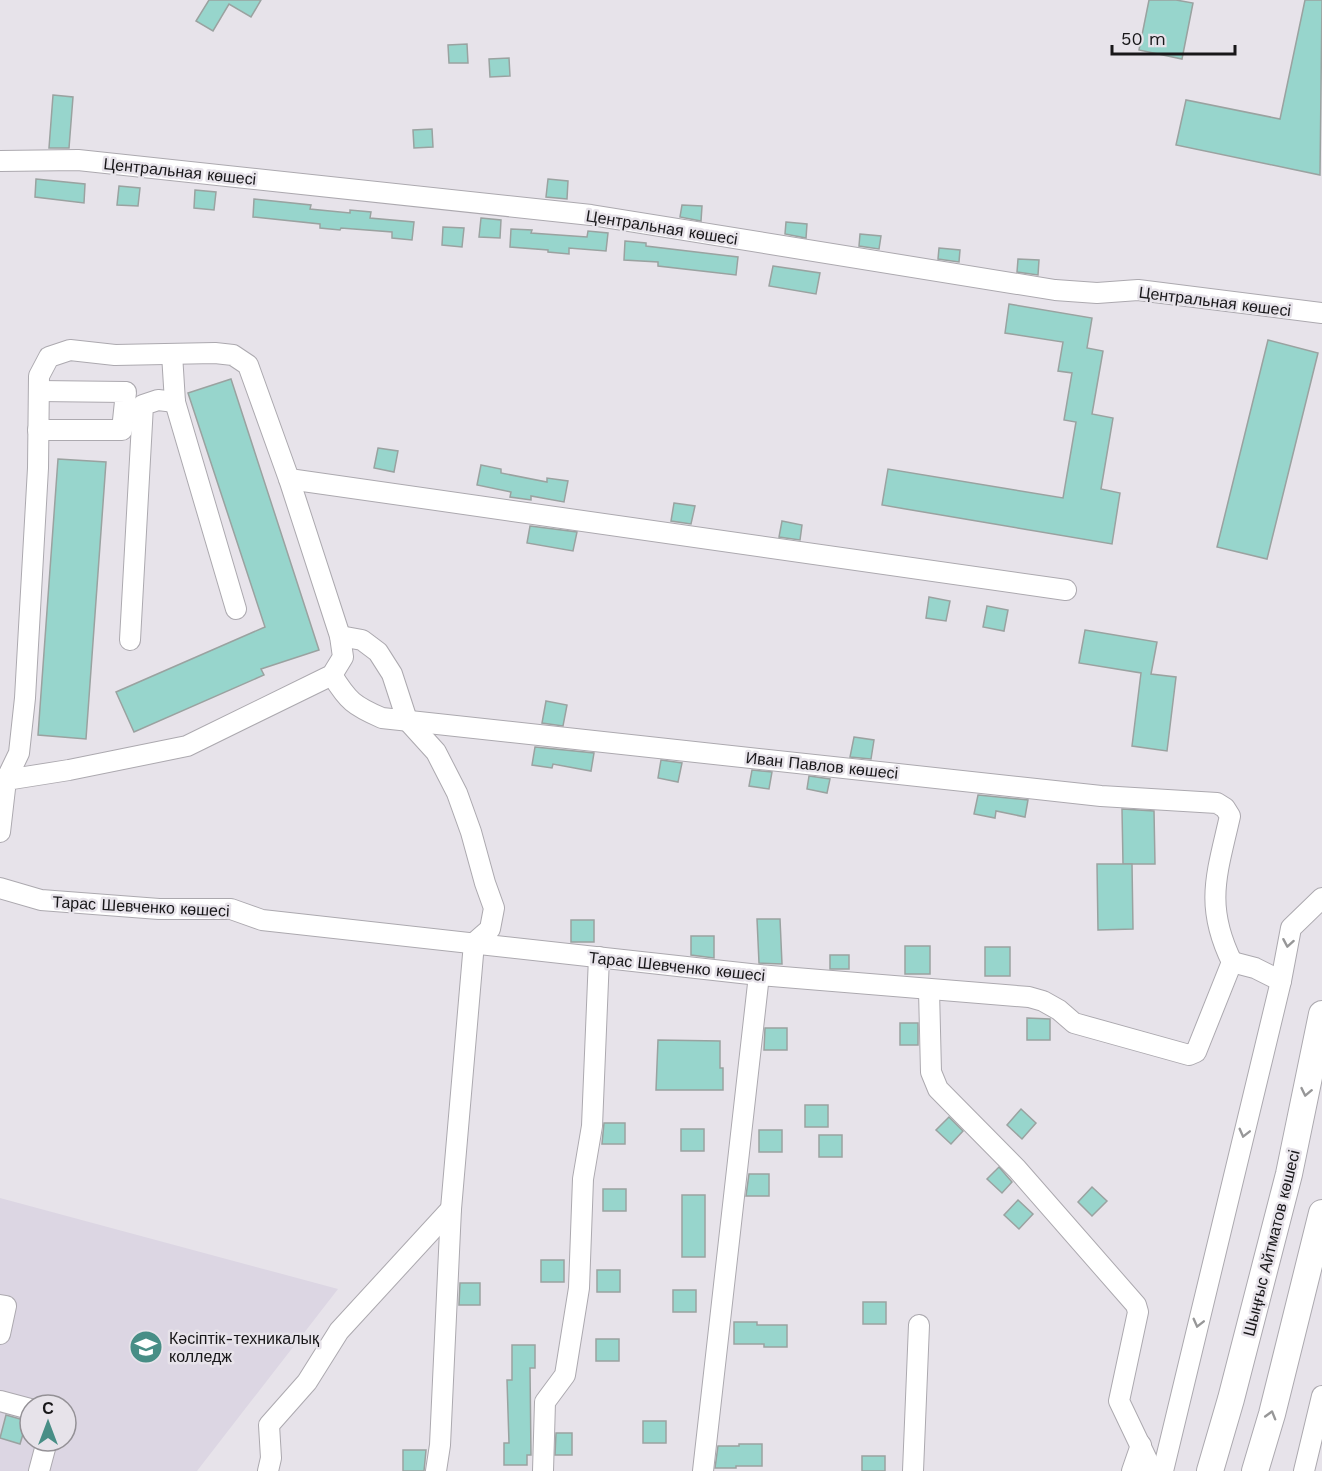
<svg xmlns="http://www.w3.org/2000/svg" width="1322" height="1471" font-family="'Work Sans',sans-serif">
	<rect width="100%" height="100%" fill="#e7e3ea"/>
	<path fill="#dcd6e3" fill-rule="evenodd" d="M0,1198l338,91 -141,182h-197zM30,1405h36v36h-36z"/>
	<g fill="#97d5cc" stroke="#9aa2a0" stroke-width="1.5">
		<polygon points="209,0 261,0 251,17 229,4 213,31 196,21"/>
		<polygon points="1149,0 1176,0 1193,3 1182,59 1139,50"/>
		<polygon points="1305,0 1322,0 1320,175 1176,145 1186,100 1280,119"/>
		<polygon points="467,44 468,63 449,63 448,45"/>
		<polygon points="509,58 510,76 490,77 489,59"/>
		<polygon points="53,95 73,97 69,148 49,148"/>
		<polygon points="432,129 433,147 414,148 413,130"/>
		<polygon points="36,179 85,184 84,203 35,197"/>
		<polygon points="548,179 568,181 567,199 546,197"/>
		<polygon points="119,186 140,188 138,206 117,205"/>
		<polygon points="195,190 216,192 214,210 194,208"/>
		<polygon points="254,199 311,205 310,209 350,213 350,210 371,212 370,218 414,222 412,240 392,238 392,232 341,228 340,230 320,228 320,224 253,217"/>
		<polygon points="682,205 702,206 701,221 680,217"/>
		<polygon points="481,218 501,220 500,238 479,237"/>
		<polygon points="786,222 807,224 806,238 785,234"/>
		<polygon points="443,227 464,228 462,247 442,245"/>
		<polygon points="511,229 532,230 531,233 587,237 588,231 608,233 606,251 569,248 569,254 548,252 548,250 510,247"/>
		<polygon points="860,234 881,236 879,249 859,246"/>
		<polygon points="625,241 646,243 646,246 738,257 736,275 658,266 658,262 624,260"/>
		<polygon points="939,248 960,250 959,262 938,259"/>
		<polygon points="1018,259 1039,260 1038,275 1017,272"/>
		<polygon points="773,266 820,273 816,294 769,286"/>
		<polygon points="1009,304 1092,318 1087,348 1103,351 1092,414 1113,418 1101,489 1120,493 1112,544 882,505 888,469 1063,498 1076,422 1064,420 1072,373 1058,371 1063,342 1005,333"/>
		<polygon points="1268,340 1318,353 1267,559 1217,547"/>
		<polygon points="231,379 319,650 261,669 264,675 134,732 116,692 265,627 188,393"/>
		<polygon points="378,448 398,451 394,472 374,468"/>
		<polygon points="58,459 106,462 86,739 38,735"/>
		<polygon points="481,465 501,469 501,473 547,482 547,478 568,481 564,502 531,496 531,500 510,497 511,492 477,485"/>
		<polygon points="674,503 695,506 691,524 671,521"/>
		<polygon points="782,521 802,525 800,540 779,537"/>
		<polygon points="530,526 577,532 573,551 527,543"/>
		<polygon points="929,597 950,601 946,621 926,618"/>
		<polygon points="987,606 1008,610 1004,631 983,627"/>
		<polygon points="1085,630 1157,642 1151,674 1176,677 1167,751 1132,746 1141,673 1079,663"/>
		<polygon points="546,701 567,705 563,726 542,723"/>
		<polygon points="854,737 874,740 871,759 850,757"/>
		<polygon points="535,747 594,753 591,771 553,764 552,768 532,765"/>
		<polygon points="661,760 682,763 678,782 658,778"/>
		<polygon points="752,770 772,772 769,789 749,786"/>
		<polygon points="809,776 830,779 827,793 807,789"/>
		<polygon points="978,795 1028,800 1025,817 996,811 995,818 974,814"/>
		<polygon points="1122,809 1154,811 1155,864 1123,864"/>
		<polygon points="1097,864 1132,864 1133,929 1098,930"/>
		<polygon points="757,919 780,919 782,964 759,963"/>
		<rect x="571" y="920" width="23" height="22"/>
		<polygon points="691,936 714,936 714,958 691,955"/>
		<rect x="905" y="946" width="25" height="28"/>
		<rect x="985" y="947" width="25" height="29"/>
		<rect x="830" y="955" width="19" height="14"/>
		<polygon points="1027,1018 1050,1019 1050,1040 1027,1040"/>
		<rect x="900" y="1023" width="18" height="22"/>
		<polygon points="765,1028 787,1028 787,1050 764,1050"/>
		<polygon points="658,1040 720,1041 720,1068 723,1068 723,1090 656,1090"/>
		<rect x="805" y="1105" width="23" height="22"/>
		<polygon points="1021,1109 1036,1123 1022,1139 1007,1125"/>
		<polygon points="949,1117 963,1131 951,1144 936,1130"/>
		<polygon points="604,1123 625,1123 625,1144 602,1144"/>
		<rect x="681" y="1129" width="23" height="22"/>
		<rect x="759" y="1130" width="23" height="22"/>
		<rect x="819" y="1135" width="23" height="22"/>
		<polygon points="999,1167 1012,1182 1002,1193 987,1179"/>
		<polygon points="749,1174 769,1174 769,1196 746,1196"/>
		<polygon points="1092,1187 1107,1201 1092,1216 1078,1202"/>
		<rect x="603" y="1189" width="23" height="22"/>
		<rect x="682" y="1195" width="23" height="62"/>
		<polygon points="1018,1200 1033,1214 1019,1229 1004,1215"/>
		<rect x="541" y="1260" width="23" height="22"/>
		<rect x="597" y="1270" width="23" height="22"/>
		<polygon points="460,1283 480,1283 480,1305 459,1305"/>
		<rect x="673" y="1290" width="23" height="22"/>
		<rect x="863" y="1302" width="23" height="22"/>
		<polygon points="734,1322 757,1322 757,1325 787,1325 787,1347 764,1347 764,1344 734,1344"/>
		<rect x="596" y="1339" width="23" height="22"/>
		<polygon points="512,1345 535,1345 535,1368 530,1368 531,1455 527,1455 527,1465 504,1465 504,1443 509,1443 507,1380 512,1380"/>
		<polygon points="6,1415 27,1421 20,1444 0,1438"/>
		<rect x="643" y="1421" width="23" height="22"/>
		<polygon points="556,1433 572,1433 572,1455 555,1455"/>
		<polygon points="739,1444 762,1444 762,1466 736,1466 736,1468 715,1468 718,1446 739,1446"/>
		<polygon points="403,1450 426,1450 424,1471 403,1471"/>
		<rect x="862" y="1456" width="23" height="15"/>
	</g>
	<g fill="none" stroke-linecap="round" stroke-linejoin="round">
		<g stroke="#aca9af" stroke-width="22">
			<g id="minor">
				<polyline points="0,161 78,160 591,215 1055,290 1097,293 1138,290 1322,313"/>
				<polyline points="172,354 175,402 236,609"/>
				<polyline points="38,430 122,430 126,392 39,391"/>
				<polyline points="289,479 1066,590"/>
				<polyline points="340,636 362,640 378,652 392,674 407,720 436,752 457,793 471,832 485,883 494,908 490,929 474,943 451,1209 440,1445 436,1471"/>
				<polyline points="130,640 143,405 158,400 175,402"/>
				<path d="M332,675c16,26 22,31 50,43l719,78 116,7 8,5 5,8c-13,58 -26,89 2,146"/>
				<polyline points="0,779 6,780 69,770 187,746 332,675 343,657 340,636 289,479 248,365 233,355 215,353 115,355 70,350 49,357 39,376 38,468 25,698 19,753 6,780 0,832"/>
				<polyline points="0,888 41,900 159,909 231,909 262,920 759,975 1029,997 1043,1001 1059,1010 1074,1023 1189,1055 1196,1052 1232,962 1255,968 1281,981"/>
				<polyline points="929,990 931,1072 938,1089 1017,1169 1136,1305 1138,1312 1119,1401 1151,1468"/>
				<polyline points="0,1305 6,1306 0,1334"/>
				<polyline points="0,1401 30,1409"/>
				<polyline points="39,1471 47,1441"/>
				<polyline points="268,1471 271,1458 269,1425 307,1382 339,1331 451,1209"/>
				<polyline points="543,1471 545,1402 565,1375 579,1288 583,1179 592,1126 599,957"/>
				<polyline points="703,1471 759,975"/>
				<polyline points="913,1471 919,1325"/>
				<polyline points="1132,1471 1141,1445"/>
				<polyline points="1163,1471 1281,981 1291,928 1322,898"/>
				<polyline points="1304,1471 1322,1396"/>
			</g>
		</g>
		<g stroke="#aca9af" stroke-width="28">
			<g id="major">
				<polyline points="1210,1471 1231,1399 1289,1174 1322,1014"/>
				<polyline points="1255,1471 1272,1414 1322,1213"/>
			</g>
		</g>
		<use href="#minor" stroke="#fff" stroke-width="20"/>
		<use href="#major" stroke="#fff" stroke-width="26"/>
	</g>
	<defs><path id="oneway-chevron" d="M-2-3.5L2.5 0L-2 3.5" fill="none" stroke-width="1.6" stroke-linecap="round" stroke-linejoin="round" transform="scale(1.5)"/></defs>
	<g stroke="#979798">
		<use href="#oneway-chevron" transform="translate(1288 943) rotate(100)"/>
		<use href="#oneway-chevron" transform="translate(1306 1092) rotate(102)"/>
		<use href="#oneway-chevron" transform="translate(1244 1133) rotate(104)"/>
		<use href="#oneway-chevron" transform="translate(1198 1323) rotate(104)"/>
		<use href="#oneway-chevron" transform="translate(1271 1415) rotate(-74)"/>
	</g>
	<defs>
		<g id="university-disc" transform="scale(1.725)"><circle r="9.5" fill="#488e86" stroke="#e7e3ea"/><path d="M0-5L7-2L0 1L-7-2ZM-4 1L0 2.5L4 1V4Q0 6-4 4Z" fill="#fff"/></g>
	</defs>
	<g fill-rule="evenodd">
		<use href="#university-disc" x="146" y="1347"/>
	</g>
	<g text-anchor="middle" stroke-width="5" stroke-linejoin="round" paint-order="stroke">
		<g font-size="16" fill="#181719" stroke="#e7e3ea">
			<text transform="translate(180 171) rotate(6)" y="6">Центральная көшесі</text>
			<text transform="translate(662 227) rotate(9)" y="6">Центральная көшесі</text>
			<text transform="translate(1215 301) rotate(7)" y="6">Центральная көшесі</text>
			<text transform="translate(822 765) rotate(6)" y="6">Иван Павлов көшесі</text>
			<text transform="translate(141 906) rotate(3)" y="6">Тарас Шевченко көшесі</text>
			<text transform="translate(677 966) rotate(6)" y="6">Тарас Шевченко көшесі</text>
			<text transform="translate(1271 1243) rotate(-76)" y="6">Шыңғыс Айтматов көшесі</text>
		</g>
		<g font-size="16" fill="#181719" stroke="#e7e3ea" text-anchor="start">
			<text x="169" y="1344">Кәсіптік-техникалық<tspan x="169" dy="18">колледж</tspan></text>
		</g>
	</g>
	<g transform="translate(48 1423)"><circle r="28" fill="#e7e3ea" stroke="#949196" stroke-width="1.5"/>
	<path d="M0-4.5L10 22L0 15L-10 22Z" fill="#488e86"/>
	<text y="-9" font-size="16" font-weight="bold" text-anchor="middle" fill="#181719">С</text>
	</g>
	<path d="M1112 45v9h123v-9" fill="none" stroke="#181719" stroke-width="3"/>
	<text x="1121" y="45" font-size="18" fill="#181719" stroke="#e7e3ea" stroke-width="4.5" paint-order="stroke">50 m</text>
</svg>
